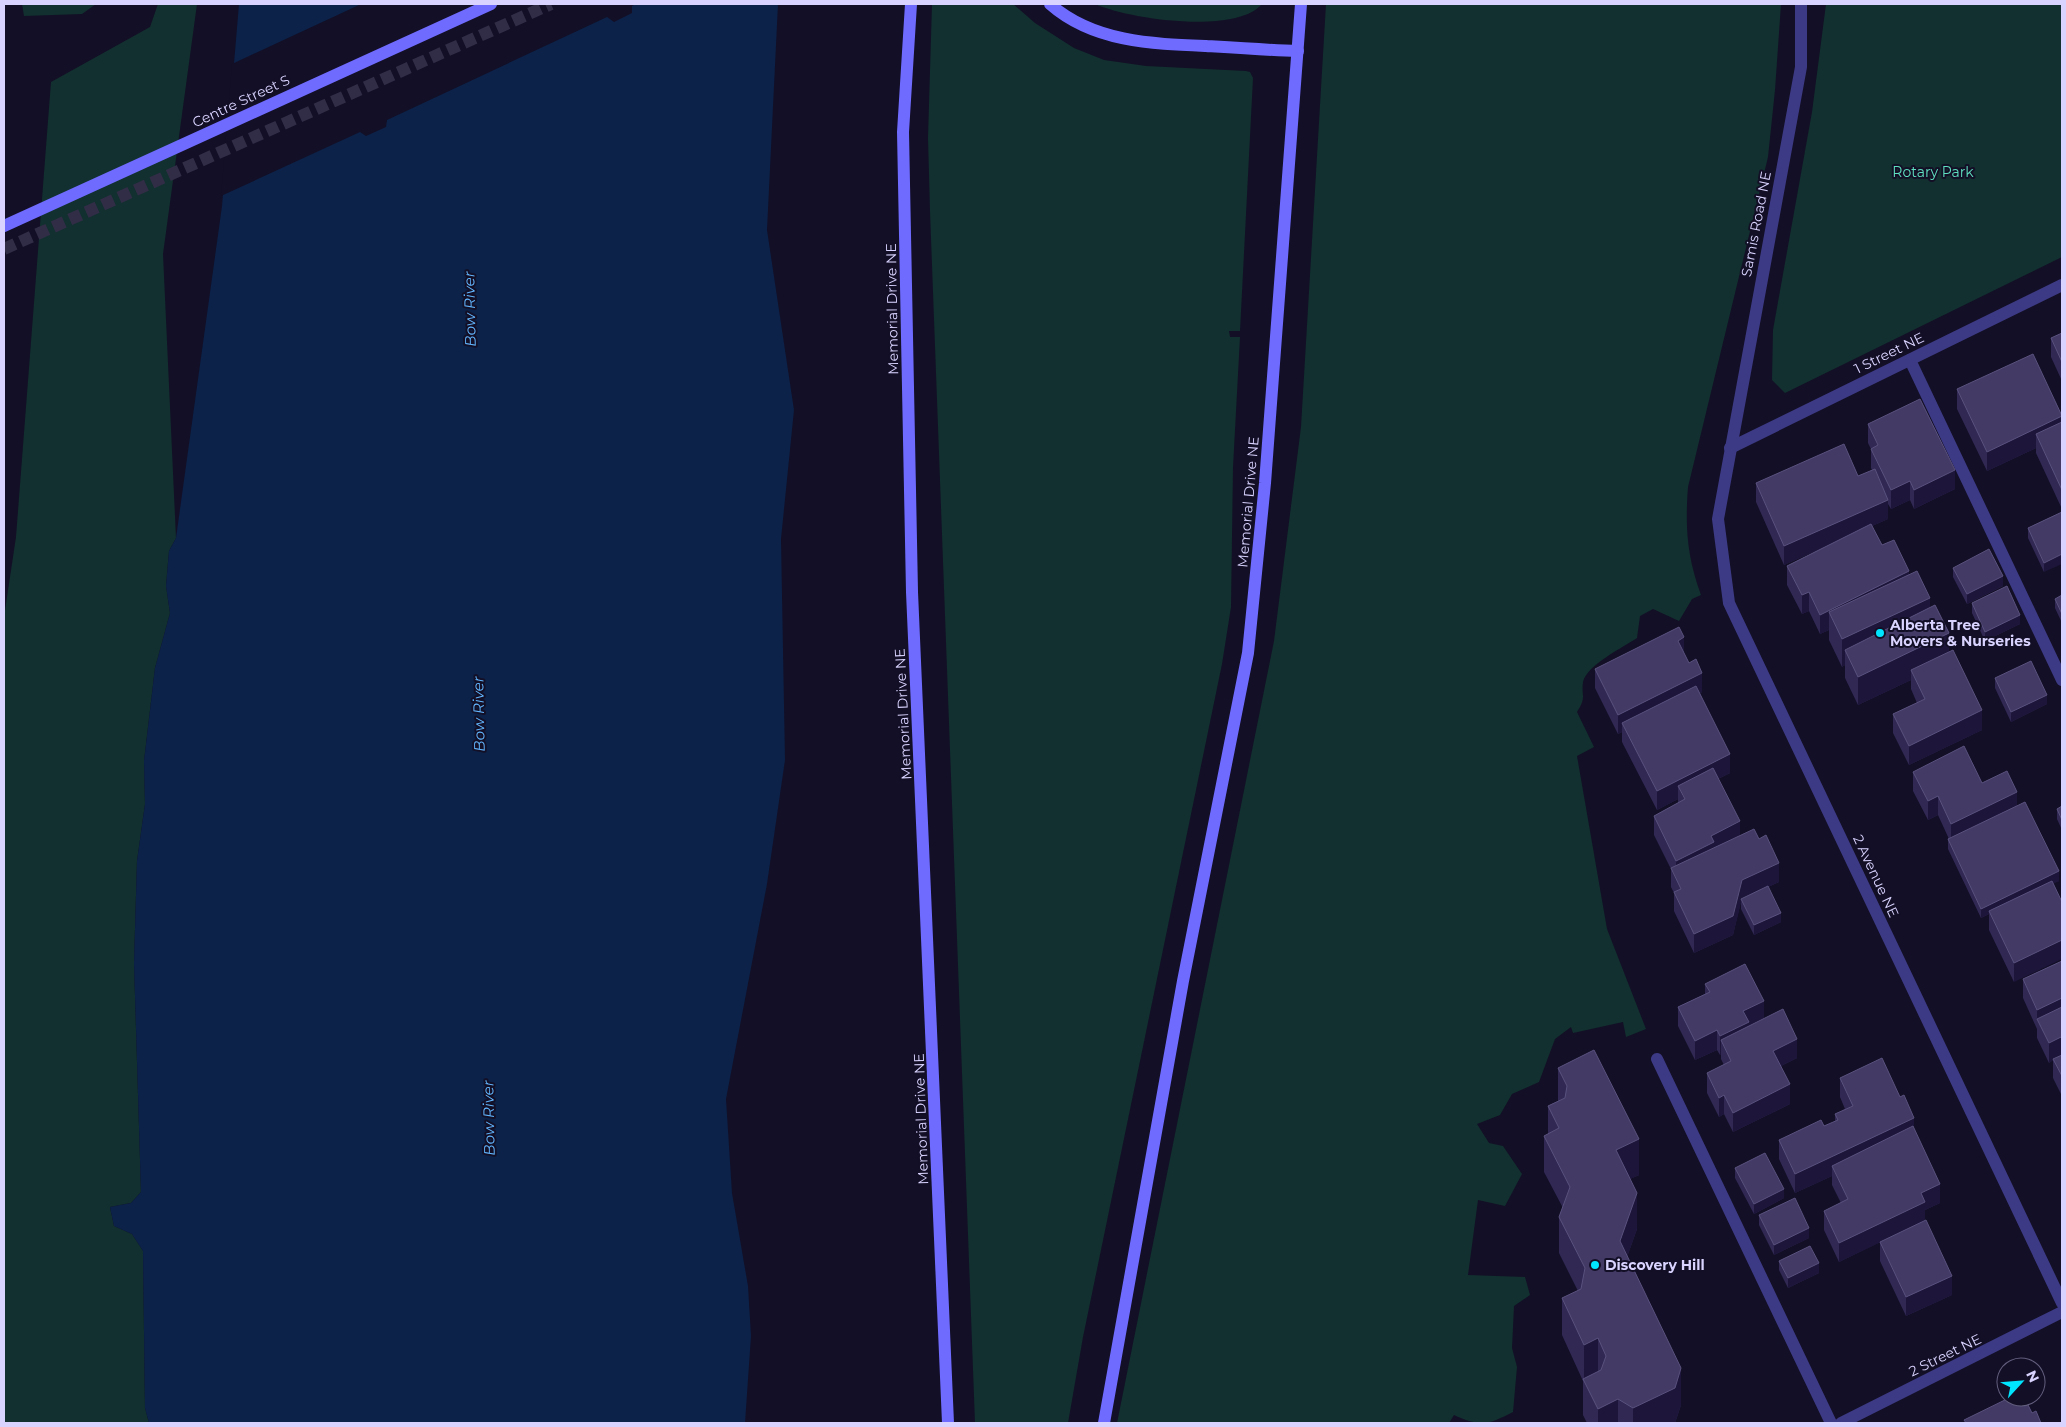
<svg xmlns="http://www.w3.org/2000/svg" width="2066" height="1427" font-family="Montserrat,sans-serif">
	<rect width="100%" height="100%" fill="#130f26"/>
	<g fill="#12302f">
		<polygon points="22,4 96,4 82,14 24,16"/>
		<polygon points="158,4 197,4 163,254 176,538 169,551 166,586 170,613 155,668 144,761 145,804 137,861 134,963 141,1192 131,1203 110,1207 114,1226 132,1234 143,1251 145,1408 149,1423 4,1423 4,617 16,537 51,82 150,27"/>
		<polygon points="932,4 1013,4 1035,23 1074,48 1104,60 1146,66 1246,71 1250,72 1253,78 1240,331 1229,331 1230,337 1240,337 1233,467 1231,607 1222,664 1083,1337 1068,1423 975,1423 930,211 928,138"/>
		<path d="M1095,4h167c-26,31 -134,15 -167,0z"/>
		<path d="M1326,4h455l-6,86 -7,67 -80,330c-3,41 -1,69 13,108l-9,4 -13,22 -26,-12 -13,7 -3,22c-15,10 -50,27 -54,44 -2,15 4,14 -6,30l17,35 -17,9 30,173 39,100 -20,8 -3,-15 -50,11 -2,-6 -16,12 -16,43 -27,12 -12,21 -23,9 12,19 14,3 19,28 -17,32 -27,-6 -10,75 57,2 5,18 -16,11 -2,42 5,19 -4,45c-25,13 -33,15 -59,3l-5,8h-332l157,-782 27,-214z"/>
		<polygon points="1826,4 2062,4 2062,257 1785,393 1772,380 1773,330 1812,112"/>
	</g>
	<polygon fill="#0c2248" points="239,4 778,4 767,230 794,410 781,539 785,760 767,884 726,1099 732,1193 748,1286 751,1336 745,1423 149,1423 145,1408 143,1251 132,1234 114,1226 110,1207 131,1203 141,1192 134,963 137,861 145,804 144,761 155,668 170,613 166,586 169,551 176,538 222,206"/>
	<polygon fill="#130f26" points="358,4 636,4 632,6 632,13 614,22 607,17 387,120 386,127 366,136 360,132 221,196 232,64 359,5"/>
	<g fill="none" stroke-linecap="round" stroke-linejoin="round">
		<polyline stroke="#312d47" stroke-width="12" stroke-dasharray="12 6" stroke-linecap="butt" points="4,249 551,4"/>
		<g stroke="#3d3a85" stroke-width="12">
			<polyline points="1910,360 2062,680"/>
			<polyline points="1657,1059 1831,1423"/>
		</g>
		<g stroke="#3d3a85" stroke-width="12">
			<polyline points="1801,4 1801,67 1718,519 1729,603 2062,1303"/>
			<polyline points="1730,448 2062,285"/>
			<polyline points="1841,1423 2062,1312"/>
		</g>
		<g stroke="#6f6bff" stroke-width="12">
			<polyline points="911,4 903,132 912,592 948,1423"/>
			<path d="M1050,4c43,38 102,40 156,42 31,2 61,4 92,5"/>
			<polyline points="4,226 491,4"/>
			<polyline points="1104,1423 1183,981 1248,653 1265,483 1301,4"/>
		</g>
	</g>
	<g fill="#312854">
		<polygon points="2062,333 2062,381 2051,357 2051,338"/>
		<polygon points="1957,389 2062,416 2062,509 2036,453 2036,448 1987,471 1957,409"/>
		<polygon points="1868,424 1955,489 1914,509 1910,500 1891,509 1888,504 1888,519 1872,526 1882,545 1909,574 1930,608 1982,730 1909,765 1893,733 1893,714 1917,703 1911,689 1911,680 1858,705 1845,678 1845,665 1842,667 1829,640 1829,630 1820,634 1809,611 1802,614 1787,585 1787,566 1822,548 1784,565 1756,502 1756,483 1858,476 1872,470 1871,468 1871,449 1868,443"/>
		<polygon points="2062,512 2044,572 2028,538 2028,528"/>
		<polygon points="1953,568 2003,586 1967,604 1953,577"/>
		<polygon points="2062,595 2062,623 2055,608 2055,599"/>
		<polygon points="1972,603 2020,624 1985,641 1972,613"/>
		<polygon points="1684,653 1702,692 1700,693 1730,773 1718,779 1740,836 1779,882 1768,887 1781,922 1754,935 1741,909 1741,901 1733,935 1694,953 1674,911 1674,893 1671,887 1671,869 1654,835 1654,816 1678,803 1678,799 1657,810 1622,742 1622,732 1618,734 1595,688 1595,669"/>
		<polygon points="1995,678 2047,704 2011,722 1995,688"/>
		<polygon points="1913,772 1982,783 2017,806 2059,881 2053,883 2014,982 1989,930 1989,914 1981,918 1948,849 1948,839 1949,839 1938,815 1928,820 1913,791"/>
		<polygon points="2062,806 2062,830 2057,819 2057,809"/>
		<polygon points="2062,961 2062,1096 2053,1078 2053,1060 2049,1063 2037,1038 2037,1029 2023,998 2023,979"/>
		<polygon points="1705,984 1764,1019 1797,1058 1781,1066 1790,1104 1733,1132 1724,1114 1719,1117 1707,1093 1707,1073 1724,1065 1721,1059 1721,1055 1720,1055 1717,1050 1695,1060 1678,1026 1678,1007 1705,994"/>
		<polygon points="1558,1068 1639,1175 1630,1179 1637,1229 1627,1257 1681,1405 1675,1423 1587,1423 1583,1415 1583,1381 1562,1335 1562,1298 1578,1291 1559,1253 1559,1217 1563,1208 1544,1172 1544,1136 1548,1134 1548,1106 1558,1101"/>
		<polygon points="1840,1078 1914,1130 1940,1203 1925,1210 1925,1221 1952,1295 1906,1316 1880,1261 1880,1242 1839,1262 1824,1230 1824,1211 1841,1203 1832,1185 1832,1176 1795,1193 1779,1159 1779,1140 1824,1126 1835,1122 1835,1114 1845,1109 1840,1097"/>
		<polygon points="1735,1168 1784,1198 1754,1214 1735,1178"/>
		<polygon points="1759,1215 1809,1238 1774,1255 1759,1225"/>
		<polygon points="1779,1261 1819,1273 1788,1288 1779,1270"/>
	</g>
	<g fill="#1d163a">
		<polygon points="2062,416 2062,436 2036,434 2036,448 1987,471 1987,452"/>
		<polygon points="1955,470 1955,489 1914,509 1914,490"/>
		<polygon points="1910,481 1910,500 1891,509 1891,490"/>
		<polygon points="1888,500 1888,519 1784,565 1784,546"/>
		<polygon points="2062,554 2062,564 2044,572 2044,563"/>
		<polygon points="1909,571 1909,590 1829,612 1829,630 1820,634 1820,615"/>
		<polygon points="2003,576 2003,586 1967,604 1967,594"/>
		<polygon points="1809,592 1809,611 1802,614 1802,595"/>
		<polygon points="1930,598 1930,626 1845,650 1845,665 1842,667 1842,639"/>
		<polygon points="2020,615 2020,624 1985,641 1985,632"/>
		<polygon points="1949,633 1949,661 1911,670 1911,680 1858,705 1858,677"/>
		<polygon points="1684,637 1684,656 1678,641"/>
		<polygon points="1702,673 1702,692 1626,730 1622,723 1622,732 1618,734 1618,715"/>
		<polygon points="2047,695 2047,704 2011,722 2011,712"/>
		<polygon points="1982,710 1982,730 1909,765 1909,746"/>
		<polygon points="1730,754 1730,773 1683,796 1678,786 1678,799 1657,810 1657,791"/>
		<polygon points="2017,792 2017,811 1951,843 1951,824"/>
		<polygon points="1938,796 1938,815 1928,820 1928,801"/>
		<polygon points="1740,821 1740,841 1714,861 1676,880 1676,861 1711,836"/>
		<polygon points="1779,863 1779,882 1742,899 1733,935 1694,953 1694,934 1742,880"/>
		<polygon points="2059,871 2059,881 1991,914 1989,911 1989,914 1981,918 1981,909"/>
		<polygon points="1781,913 1781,922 1754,935 1754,925"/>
		<polygon points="2062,940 2062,959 2014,982 2014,963"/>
		<polygon points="2062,998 2062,1017 2037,1019 2037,1010"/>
		<polygon points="1764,1001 1764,1020 1721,1040 1721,1055 1720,1055 1720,1036 1743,1011"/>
		<polygon points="1717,1030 1717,1050 1695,1060 1695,1041"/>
		<polygon points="2061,1037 2061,1056 2049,1063 2049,1043"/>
		<polygon points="1797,1039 1797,1058 1773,1070 1773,1051"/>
		<polygon points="1790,1084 1790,1104 1733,1132 1733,1113"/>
		<polygon points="1724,1095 1724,1114 1719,1117 1719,1098"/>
		<polygon points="1914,1118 1914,1137 1832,1166 1832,1176 1795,1193 1795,1174"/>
		<polygon points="1639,1139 1639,1175 1616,1186 1616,1150"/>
		<polygon points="1940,1184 1940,1203 1925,1210 1925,1221 1839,1262 1839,1243 1921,1193"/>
		<polygon points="1784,1189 1784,1198 1754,1214 1754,1204"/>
		<polygon points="1637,1193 1637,1229 1620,1277 1620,1241"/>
		<polygon points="1809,1228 1809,1238 1774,1255 1774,1245"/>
		<polygon points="1819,1263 1819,1273 1788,1288 1788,1278"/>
		<polygon points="1952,1276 1952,1295 1906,1316 1906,1297"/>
		<polygon points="1598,1338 1598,1375 1584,1379 1584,1345"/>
		<polygon points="1681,1368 1681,1405 1675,1423 1633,1423 1633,1408"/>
		<polygon points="1618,1399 1618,1423 1598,1423 1598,1409"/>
	</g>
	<g fill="#433a66" stroke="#5a527e">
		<polygon points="2062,333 2062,362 2051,338"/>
		<polygon points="2033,354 2062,416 1987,452 1957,389"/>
		<polygon points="1920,399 1955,470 1914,490 1910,481 1891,490 1871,449 1878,445 1868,424"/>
		<polygon points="2062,422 2062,490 2036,434"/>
		<polygon points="1844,444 1858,476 1875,469 1888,500 1784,546 1756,483"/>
		<polygon points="2062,512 2062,554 2044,563 2028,528"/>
		<polygon points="1871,524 1882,545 1894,540 1909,571 1820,615 1809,592 1802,595 1787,566"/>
		<polygon points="1989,549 2003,576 1967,594 1953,568"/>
		<polygon points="1917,571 1930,598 1842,639 1829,612"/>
		<polygon points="2007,586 2020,615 1985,632 1972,603"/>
		<polygon points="2062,595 2062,614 2055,599"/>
		<polygon points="1935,605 1949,633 1858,677 1845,650"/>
		<polygon points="1679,627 1684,637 1678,641 1689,663 1696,659 1702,673 1618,715 1595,669"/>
		<polygon points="1953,650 1982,710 1909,746 1893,714 1925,699 1911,670"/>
		<polygon points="2031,661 2047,695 2011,712 1995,678"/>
		<polygon points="1696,686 1730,754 1657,791 1622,723"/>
		<polygon points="1964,746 1982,783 2007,771 2017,792 1951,824 1938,796 1928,801 1913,772"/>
		<polygon points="1713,768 1740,821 1711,836 1714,842 1676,861 1654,816 1685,799 1678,786"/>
		<polygon points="2025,802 2059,871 1981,909 1948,839"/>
		<polygon points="2062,806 2062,820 2057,809"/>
		<polygon points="1754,829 1759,839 1766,835 1779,863 1742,880 1733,916 1694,934 1674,892 1681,889 1671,868"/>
		<polygon points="2052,881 2062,902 2062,940 2014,963 1989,911"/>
		<polygon points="1768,886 1781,913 1754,925 1741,899"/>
		<polygon points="2062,961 2062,998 2037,1010 2023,979"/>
		<polygon points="1745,964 1764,1001 1743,1011 1749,1022 1720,1036 1717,1030 1695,1041 1678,1007 1710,992 1705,984"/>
		<polygon points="2062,1007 2062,1040 2061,1037 2049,1043 2037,1019"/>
		<polygon points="1783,1009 1797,1039 1773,1051 1790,1084 1733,1113 1724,1095 1719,1098 1707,1073 1731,1061 1721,1040"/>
		<polygon points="1594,1050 1639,1139 1616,1150 1637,1193 1620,1241 1681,1368 1675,1388 1633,1408 1618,1399 1598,1409 1583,1379 1601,1370 1606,1356 1598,1338 1584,1345 1562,1298 1581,1289 1585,1268 1559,1217 1570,1187 1544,1136 1559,1128 1548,1106 1565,1098 1567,1086 1558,1068"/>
		<polygon points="2062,1055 2062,1076 2053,1059"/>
		<polygon points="1882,1058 1900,1097 1904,1095 1914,1118 1795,1174 1779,1140 1821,1120 1824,1126 1838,1120 1835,1114 1853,1106 1840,1078"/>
		<polygon points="1913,1126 1940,1184 1921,1193 1925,1202 1839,1243 1824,1211 1848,1199 1832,1166"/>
		<polygon points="1765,1153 1784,1189 1754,1204 1735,1168"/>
		<polygon points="1795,1198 1809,1228 1774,1245 1759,1215"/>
		<polygon points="1926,1220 1952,1276 1906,1297 1880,1242"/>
		<polygon points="1810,1246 1819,1263 1788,1278 1779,1261"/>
		<polygon points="2011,1397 2024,1397 2032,1413 2036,1411 2041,1423 1966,1423 1964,1420"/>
	</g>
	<g fill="#00e5ff" stroke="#130f26" stroke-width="2">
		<circle cx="1880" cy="633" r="5"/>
		<circle cx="1595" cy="1265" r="5"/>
	</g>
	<g text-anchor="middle" stroke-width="4" stroke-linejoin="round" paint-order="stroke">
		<g font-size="14" fill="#d9d4ff" stroke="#130f26">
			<text transform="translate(241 101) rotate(-25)" y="5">Centre Street S</text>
			<text transform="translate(1756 224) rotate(-79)" y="5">Samis Road NE</text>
			<text transform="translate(892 309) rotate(-91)" y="5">Memorial Drive NE</text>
			<text transform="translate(1889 353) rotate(-26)" y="5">1 Street NE</text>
			<text transform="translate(1248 502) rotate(-85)" y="5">Memorial Drive NE</text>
			<text transform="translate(903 714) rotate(-93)" y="5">Memorial Drive NE</text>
			<text transform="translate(1876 876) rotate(65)" y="5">2 Avenue NE</text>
			<text transform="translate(921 1119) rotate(-92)" y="5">Memorial Drive NE</text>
			<text transform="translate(1945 1355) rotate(-26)" y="5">2 Street NE</text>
		</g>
		<g font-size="14" fill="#5fe0c0" stroke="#130f26">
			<text x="1933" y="177">Rotary Park</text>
		</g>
		<g font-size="14" font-weight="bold" fill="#d9d4ff" stroke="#130f26" text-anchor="start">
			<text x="1890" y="630">Alberta Tree<tspan x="1890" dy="16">Movers &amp; Nurseries</tspan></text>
			<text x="1605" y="1270">Discovery Hill</text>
		</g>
		<g font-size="15" font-style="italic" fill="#62b6ff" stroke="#130f26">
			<text transform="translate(470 309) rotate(-91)" y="5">Bow River</text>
			<text transform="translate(479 714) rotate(-91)" y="5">Bow River</text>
			<text transform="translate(489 1118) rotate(-91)" y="5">Bow River</text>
		</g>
	</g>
	<rect width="2066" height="1427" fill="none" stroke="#d9d4ff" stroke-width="10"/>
	<g transform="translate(2021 1382) rotate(64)"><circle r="24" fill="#130f26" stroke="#625e7d"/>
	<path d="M0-4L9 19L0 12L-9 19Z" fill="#00e5ff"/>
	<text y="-8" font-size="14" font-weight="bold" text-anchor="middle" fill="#d9d4ff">N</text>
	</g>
</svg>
